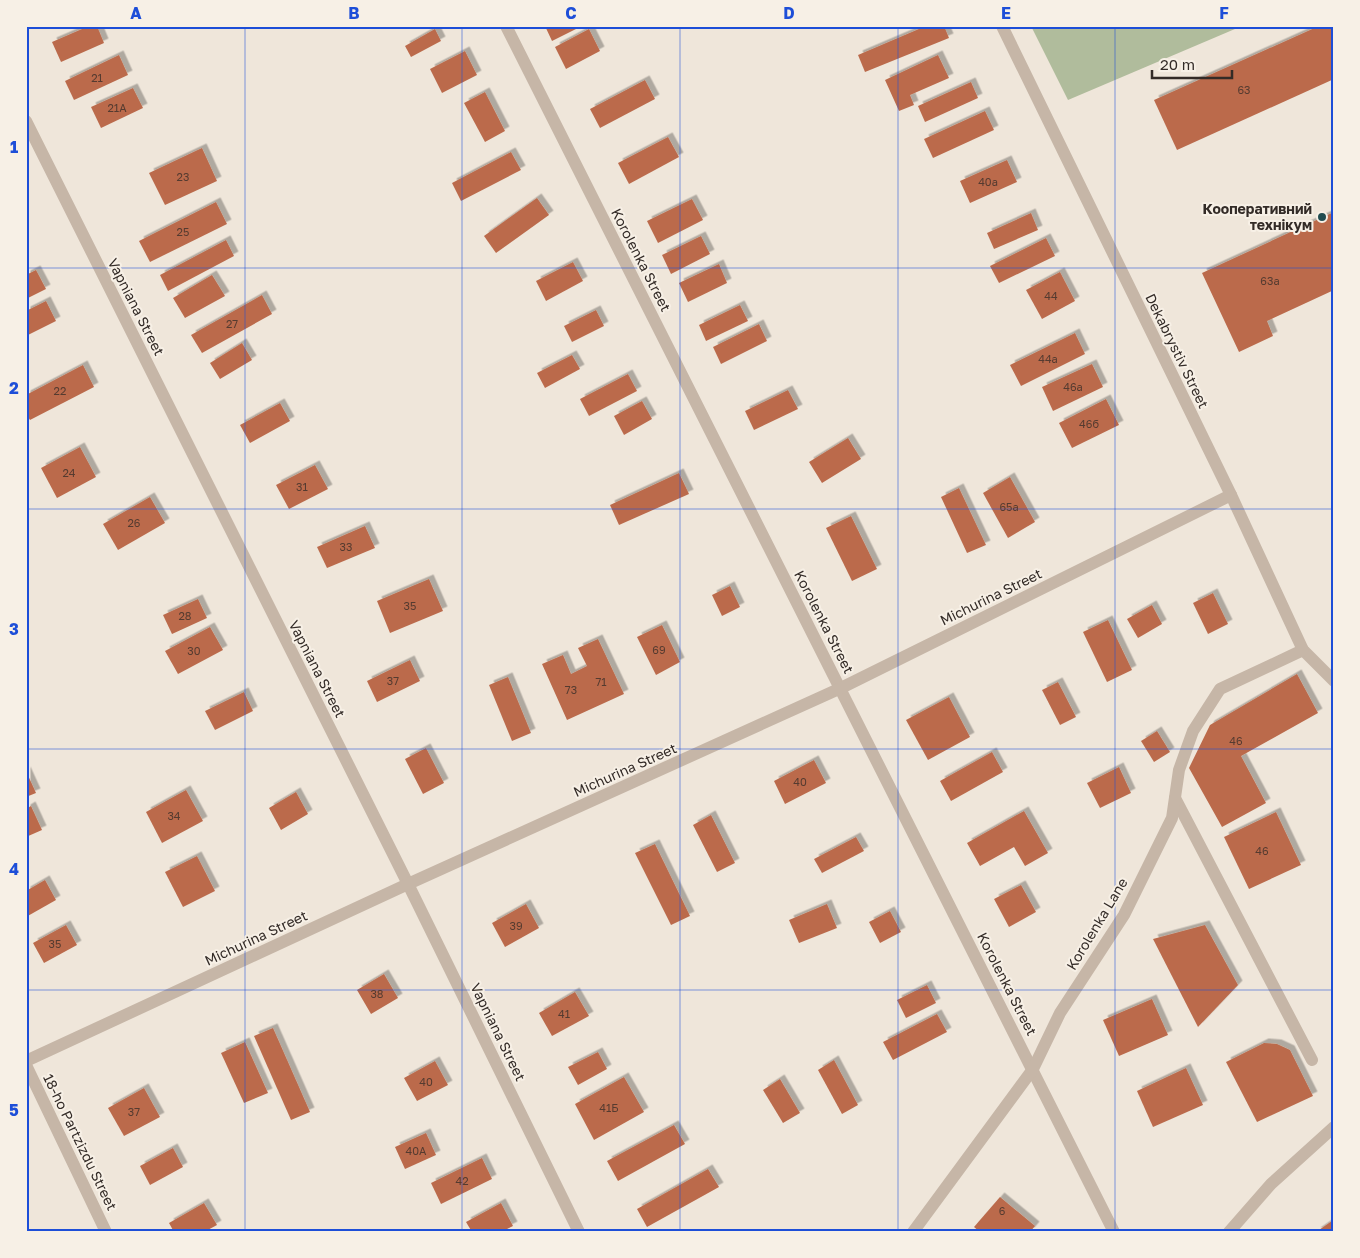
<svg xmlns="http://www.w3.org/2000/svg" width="1360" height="1258" font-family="'Golos Text',sans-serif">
	<defs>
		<filter id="shadow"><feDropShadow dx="4.5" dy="-4.5" stdDeviation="0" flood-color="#0004"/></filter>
	</defs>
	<rect width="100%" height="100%" fill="#efe6da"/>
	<polygon fill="#b0bc9c" points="1031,26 1242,26 1068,100"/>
	<g fill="#bb6b4c" filter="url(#shadow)">
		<polygon points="89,26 97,26 104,43 61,62 52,42"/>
		<polygon points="545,26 582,26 552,41"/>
		<polygon points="926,26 944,26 949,38 865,72 858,55"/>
		<polygon points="1319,26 1334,26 1334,79 1177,150 1154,100"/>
		<polygon points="435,29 441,41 411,57 405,46"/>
		<polygon points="589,29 600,51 566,69 555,47"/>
		<polygon points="465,51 477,75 442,93 430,69"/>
		<polygon points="119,55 128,75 74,100 65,81"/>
		<polygon points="938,55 949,78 910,95 914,105 899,111 885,80"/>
		<polygon points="645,80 655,99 600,128 590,109"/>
		<polygon points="971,82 978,98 925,122 918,106"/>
		<polygon points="133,88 143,108 101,128 91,107"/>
		<polygon points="485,92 505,131 485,142 464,103"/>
		<polygon points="985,111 994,130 933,158 924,139"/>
		<polygon points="668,137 679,157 629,184 618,163"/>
		<polygon points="202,148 217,181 165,205 149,173"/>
		<polygon points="511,152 521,170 461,201 452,183"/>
		<polygon points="1007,160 1017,182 970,203 960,181"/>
		<polygon points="537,198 549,215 496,253 484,236"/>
		<polygon points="692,199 703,220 658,243 647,221"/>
		<polygon points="216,202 227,224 150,262 139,241"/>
		<polygon points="1334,212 1334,290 1267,321 1273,336 1239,352 1202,273"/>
		<polygon points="1031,213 1038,230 994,249 987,233"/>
		<polygon points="701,236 710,254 671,274 662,255"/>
		<polygon points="1046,238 1055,256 999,283 990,266"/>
		<polygon points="226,240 234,256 168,291 160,275"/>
		<polygon points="573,262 583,281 546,301 536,281"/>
		<polygon points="719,264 727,283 688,302 679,283"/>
		<polygon points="36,270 46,289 26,299 26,275"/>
		<polygon points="1060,272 1075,301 1042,319 1026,290"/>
		<polygon points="212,275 225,296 185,318 173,298"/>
		<polygon points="262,295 272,314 202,353 191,335"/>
		<polygon points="46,301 56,321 26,336 26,311"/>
		<polygon points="740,305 748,321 706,341 699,325"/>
		<polygon points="596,310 604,326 572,342 564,326"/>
		<polygon points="759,324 767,341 721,364 713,347"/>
		<polygon points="1075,333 1085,354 1021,386 1010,365"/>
		<polygon points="242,343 252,360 220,379 210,363"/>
		<polygon points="572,355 580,369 545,388 537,373"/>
		<polygon points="1092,364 1103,387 1053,411 1042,387"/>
		<polygon points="83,365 94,387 30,420 26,414 26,395"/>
		<polygon points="628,374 637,391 589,416 580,399"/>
		<polygon points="788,390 798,409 754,430 745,411"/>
		<polygon points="1106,399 1119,425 1072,448 1059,423"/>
		<polygon points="642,401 652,419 624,435 614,416"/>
		<polygon points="280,403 290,421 250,443 240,425"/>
		<polygon points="848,438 861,459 822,483 809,462"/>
		<polygon points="80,447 96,477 57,498 41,468"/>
		<polygon points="315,465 328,489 289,509 276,485"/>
		<polygon points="679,473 689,494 619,525 610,505"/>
		<polygon points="1010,477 1035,522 1008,538 983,493"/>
		<polygon points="959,488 986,545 967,553 941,497"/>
		<polygon points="150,497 165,523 118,550 103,524"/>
		<polygon points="851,516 877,569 852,581 826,528"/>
		<polygon points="365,526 375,548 327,568 317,547"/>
		<polygon points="429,579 443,611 390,633 377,601"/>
		<polygon points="730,586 740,607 722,616 712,595"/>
		<polygon points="1213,593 1228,624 1208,634 1193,603"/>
		<polygon points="198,599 207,618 172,634 163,615"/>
		<polygon points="1152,605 1162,624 1138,638 1127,619"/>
		<polygon points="1108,620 1132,670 1107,682 1083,632"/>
		<polygon points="662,625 680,662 656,675 637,637"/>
		<polygon points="210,627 223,650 178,674 165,651"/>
		<polygon points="598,639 624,694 567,720 542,664 563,655 571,674 587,666 578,648"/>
		<polygon points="410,660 420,681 377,702 367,681"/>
		<polygon points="1297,674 1318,713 1241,756 1266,803 1222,827 1189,768 1210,725"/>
		<polygon points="508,677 531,733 512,741 489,685"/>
		<polygon points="1058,682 1076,717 1060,725 1042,690"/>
		<polygon points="244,692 253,711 215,730 205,711"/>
		<polygon points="949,697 970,737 928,760 906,720"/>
		<polygon points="1157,731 1170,752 1154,762 1141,741"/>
		<polygon points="426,748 444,783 423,794 405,759"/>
		<polygon points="992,752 1003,772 951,801 940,781"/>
		<polygon points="814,760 826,783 785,804 774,781"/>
		<polygon points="1119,767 1131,793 1100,808 1087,783"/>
		<polygon points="26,771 36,793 26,797"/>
		<polygon points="186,790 203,821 162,843 146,812"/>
		<polygon points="296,792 308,814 281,830 269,808"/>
		<polygon points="31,806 42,830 26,837 26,809"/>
		<polygon points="1024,811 1048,853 1025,866 1014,847 980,866 967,843"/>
		<polygon points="1276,812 1301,865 1249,889 1224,837"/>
		<polygon points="711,815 735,863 717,872 693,825"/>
		<polygon points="856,837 864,851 822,873 814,859"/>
		<polygon points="655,844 690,916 671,925 635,853"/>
		<polygon points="197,856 215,891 183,907 165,872"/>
		<polygon points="45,880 56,900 26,917 26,891"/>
		<polygon points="1021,885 1036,912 1009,927 994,899"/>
		<polygon points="526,904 539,928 505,947 492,923"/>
		<polygon points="827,904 837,928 799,943 789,920"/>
		<polygon points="890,911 901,932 880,943 869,922"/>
		<polygon points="66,925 77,945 44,963 33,943"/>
		<polygon points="1205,925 1238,985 1198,1027 1153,939"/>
		<polygon points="384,974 398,998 371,1014 357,990"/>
		<polygon points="927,985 936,1003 906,1018 897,1000"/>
		<polygon points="575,992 589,1016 552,1036 539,1013"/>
		<polygon points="1152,999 1168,1035 1119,1056 1103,1020"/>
		<polygon points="937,1014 947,1032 893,1060 883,1042"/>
		<polygon points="273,1028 310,1112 291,1120 254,1036"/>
		<polygon points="245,1042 268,1093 244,1103 221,1053"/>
		<polygon points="1264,1043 1277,1044 1290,1050 1313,1096 1257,1122 1226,1062"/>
		<polygon points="598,1052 607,1069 578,1085 568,1067"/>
		<polygon points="834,1060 858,1105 842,1114 818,1070"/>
		<polygon points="435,1061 448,1085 417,1101 404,1078"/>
		<polygon points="1186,1068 1203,1105 1153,1127 1137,1091"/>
		<polygon points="624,1077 644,1112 594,1140 575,1104"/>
		<polygon points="780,1079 800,1113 783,1123 763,1090"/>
		<polygon points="144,1088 160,1117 124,1136 108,1108"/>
		<polygon points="674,1125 685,1144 618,1181 607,1161"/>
		<polygon points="426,1133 436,1155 405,1169 395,1147"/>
		<polygon points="173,1148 183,1167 150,1185 140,1166"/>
		<polygon points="482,1158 492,1179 441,1204 431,1183"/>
		<polygon points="708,1169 719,1187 647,1227 637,1209"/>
		<polygon points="1000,1197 1035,1226 1030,1232 980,1232 974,1227"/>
		<polygon points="204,1203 217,1225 204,1232 174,1232 169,1223"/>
		<polygon points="501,1203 513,1226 501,1232 472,1232 466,1222"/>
		<polygon points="1332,1221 1334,1224 1334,1232 1316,1232"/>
	</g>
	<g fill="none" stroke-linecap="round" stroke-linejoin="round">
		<g stroke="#c6b6a7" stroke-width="12">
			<polyline points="506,26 1114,1232"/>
			<polyline points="1002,26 1231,495 1303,650 1334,681"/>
			<polyline points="26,121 408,884 579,1232"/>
			<polyline points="1175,798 1312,1060"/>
			<polyline points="26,1061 408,884 841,688 1231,495"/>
			<polyline points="26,1065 106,1232"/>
			<polyline points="913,1232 1033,1069 1060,1013 1124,915 1172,818 1179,770 1193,731 1220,689 1303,650"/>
			<polyline points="1229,1232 1271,1184 1334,1127"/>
		</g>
	</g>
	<path fill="none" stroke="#1d4ed8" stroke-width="1" stroke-opacity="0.55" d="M245,26v1206M462,26v1206M680,26v1206M898,26v1206M1115,26v1206M26,268h1308M26,509h1308M26,749h1308M26,990h1308"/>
	<circle fill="#214c50" stroke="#f7f0e6" stroke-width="2" cx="1322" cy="217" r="5"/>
	<g text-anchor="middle" stroke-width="4" stroke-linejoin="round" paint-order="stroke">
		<g font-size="11" fill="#553b30">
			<text x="97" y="82">21</text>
			<text x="1244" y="94">63</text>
			<text x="117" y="112">21А</text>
			<text x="183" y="181">23</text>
			<text x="988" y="186">40а</text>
			<text x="183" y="236">25</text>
			<text x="1270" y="285">63а</text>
			<text x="1051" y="300">44</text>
			<text x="232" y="328">27</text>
			<text x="1048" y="363">44а</text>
			<text x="1073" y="391">46а</text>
			<text x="60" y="395">22</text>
			<text x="1089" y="428">46б</text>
			<text x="69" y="477">24</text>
			<text x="302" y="491">31</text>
			<text x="1009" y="511">65а</text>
			<text x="134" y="527">26</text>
			<text x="346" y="551">33</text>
			<text x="410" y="610">35</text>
			<text x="185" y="620">28</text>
			<text x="659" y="654">69</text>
			<text x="194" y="655">30</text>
			<text x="393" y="685">37</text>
			<text x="601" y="686">71</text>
			<text x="571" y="694">73</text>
			<text x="1236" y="745">46</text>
			<text x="800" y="786">40</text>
			<text x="174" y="820">34</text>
			<text x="1262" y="855">46</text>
			<text x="516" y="930">39</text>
			<text x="55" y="948">35</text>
			<text x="377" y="998">38</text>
			<text x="564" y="1018">41</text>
			<text x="426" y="1086">40</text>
			<text x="609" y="1112">41Б</text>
			<text x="134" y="1116">37</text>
			<text x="416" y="1155">40А</text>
			<text x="462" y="1185">42</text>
			<text x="1002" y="1215">6</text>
		</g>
		<g font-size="14" font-weight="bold" fill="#332b27" stroke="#f7f0e6" text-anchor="end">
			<text x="1312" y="214">Кооперативний<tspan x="1312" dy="16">технікум</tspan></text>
		</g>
		<g font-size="14" fill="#332b27" stroke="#f7f0e6">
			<text transform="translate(641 260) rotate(63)" y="5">Korolenka Street</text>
			<text transform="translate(136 307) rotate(63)" y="5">Vapniana Street</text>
			<text transform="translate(1177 351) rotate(64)" y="5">Dekabrystiv Street</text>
			<text transform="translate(991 597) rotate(-26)" y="5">Michurina Street</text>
			<text transform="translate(824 622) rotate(63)" y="5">Korolenka Street</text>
			<text transform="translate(317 669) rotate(63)" y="5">Vapniana Street</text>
			<text transform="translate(625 770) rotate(-24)" y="5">Michurina Street</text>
			<text transform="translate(1097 924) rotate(-59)" y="5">Korolenka Lane</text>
			<text transform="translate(256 938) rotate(-25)" y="5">Michurina Street</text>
			<text transform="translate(1007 984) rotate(63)" y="5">Korolenka Street</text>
			<text transform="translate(498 1032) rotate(64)" y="5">Vapniana Street</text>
			<text transform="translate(80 1142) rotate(64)" y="5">18-ho Partzizdu Street</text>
		</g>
	</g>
	<rect width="1360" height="1258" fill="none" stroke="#f7f0e6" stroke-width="55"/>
	<path d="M1152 70v8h80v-8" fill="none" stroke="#332b27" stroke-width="2.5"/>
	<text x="1160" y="70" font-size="15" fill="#332b27" stroke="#f7f0e6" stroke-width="4" paint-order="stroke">20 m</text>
	<rect x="28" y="28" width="1304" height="1202" fill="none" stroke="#1d4ed8" stroke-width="2"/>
	<g font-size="16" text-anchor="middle" font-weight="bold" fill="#1d4ed8">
		<text x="136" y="19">A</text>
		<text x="354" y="19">B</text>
		<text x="571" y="19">C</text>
		<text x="789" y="19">D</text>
		<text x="1006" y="19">E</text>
		<text x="1224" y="19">F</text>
		<text x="14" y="153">1</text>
		<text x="14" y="394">2</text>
		<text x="14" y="635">3</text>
		<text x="14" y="875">4</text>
		<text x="14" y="1116">5</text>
	</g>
</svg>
